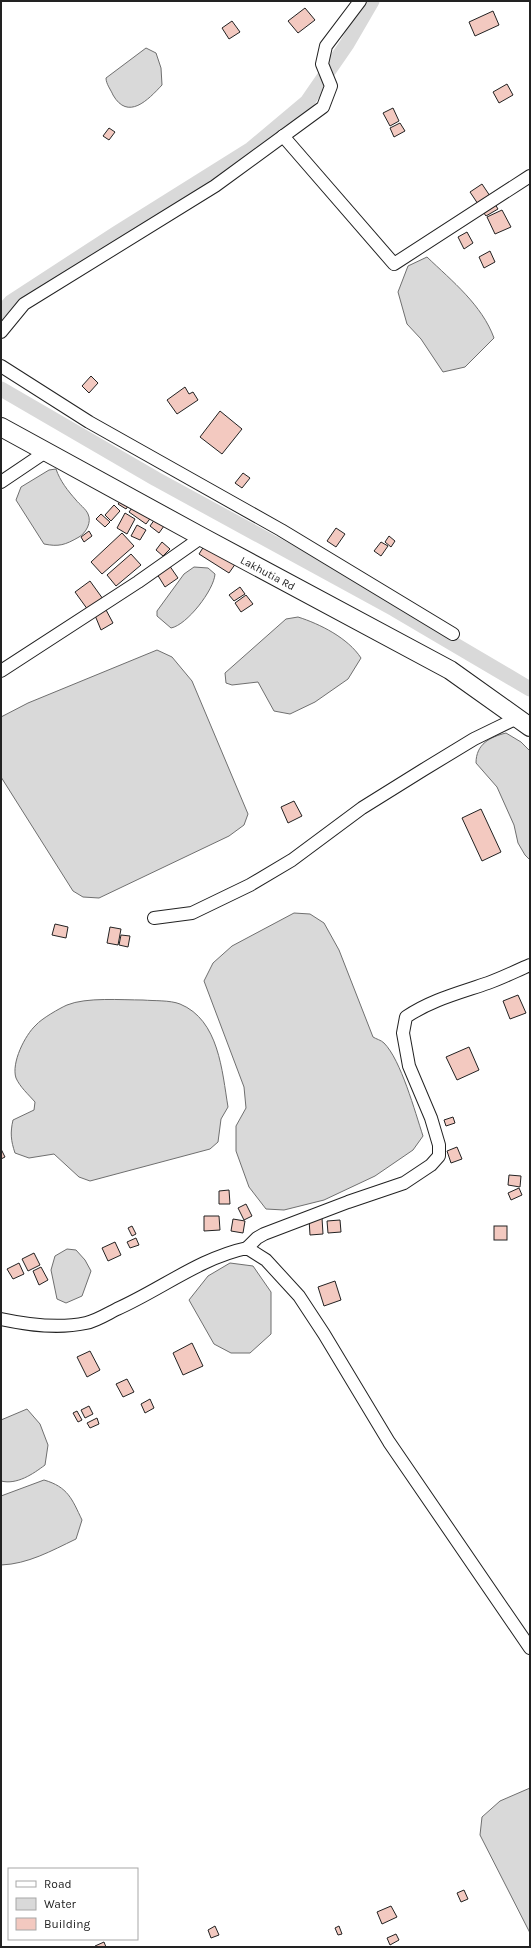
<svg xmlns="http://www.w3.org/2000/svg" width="531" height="1948" font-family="Karla,sans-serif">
	<rect width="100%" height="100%" fill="#fff"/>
	<g fill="#d9d9d9" stroke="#6f6f6f">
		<path d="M146,48l10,5 5,15 1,17c-14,15 -34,36 -49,10 -2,-5 -7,-11 -7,-17z"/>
		<path d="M427,257c25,24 55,48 67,81l-29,29 -22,5 -22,-33 -14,-15 -9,-32 10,-26z"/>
		<path d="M56,469c4,12 12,22 20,31 3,4 10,9 12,14 4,8 -2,19 -9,23 -14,8 -20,10 -35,7l-28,-44 5,-13 28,-17z"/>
		<path d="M194,567l14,1 7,6c-1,16 -28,51 -44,54l-14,-12v-5l27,-37z"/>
		<path d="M298,617c22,7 50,21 63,41l-13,21 -33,23 -25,12 -16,-3 -16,-29 -26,3 -6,-2 -1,-10 61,-54z"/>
		<polygon points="157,650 172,657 192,681 248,814 244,825 229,836 99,898 83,897 73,891 1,777 1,717 28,703"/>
		<path d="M506,733l15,9 9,9v109l-5,-5 -7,-12 -4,-18 -17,-38 -21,-24c0,-19 14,-26 30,-30z"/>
		<path d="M294,913l16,1 14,9 15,27 34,87c3,2 8,3 11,6 17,17 31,69 39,93l-10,14 -38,26 -51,24 -40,10 -18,-1 -17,-22 -13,-36v-25l10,-18 -2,-21 -40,-106 9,-18 19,-17z"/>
		<path d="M143,1000c11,1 27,0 37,4 39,16 42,67 48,103l-7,12 -3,23 -8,7 -120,32 -11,-4 -25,-23 -25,4 -14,-5c-4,-12 -5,-20 -2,-33l21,-10 1,-8c-7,-8 -15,-15 -19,-24 -5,-15 9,-43 20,-53 5,-6 24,-17 31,-20 19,-8 55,-5 76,-5z"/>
		<polygon points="67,1249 76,1250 85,1260 91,1271 82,1296 66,1303 57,1299 51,1270 55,1256"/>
		<polygon points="230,1263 253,1266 271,1292 271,1334 250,1353 231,1353 214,1344 189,1300 208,1276"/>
		<path d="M27,1409l13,15 8,21 -3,20c-12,9 -28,20 -44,16v-61z"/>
		<path d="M44,1480c24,7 28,19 38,40l-6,19c-25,12 -48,25 -75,26v-69z"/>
		<polygon points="530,1788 530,1933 480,1835 482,1817 500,1801"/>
	</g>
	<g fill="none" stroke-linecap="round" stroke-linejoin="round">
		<g stroke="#d9d9d9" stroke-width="15">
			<polyline points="1,313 11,302 117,233 251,149 307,102 347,44 372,1"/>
			<polyline points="1,389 156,479 394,609 530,689"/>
		</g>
	</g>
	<g fill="#f3c9c0" stroke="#222">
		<polygon points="305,8 315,20 298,33 288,21"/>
		<polygon points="493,11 499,25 475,36 469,22"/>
		<polygon points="232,21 240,32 229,39 222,28"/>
		<polygon points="507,84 513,95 499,103 493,92"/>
		<polygon points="393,108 399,121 390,126 383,113"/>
		<polygon points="400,123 405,131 394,137 390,128"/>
		<polygon points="109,128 115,132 109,140 103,136"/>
		<polygon points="482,184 492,199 480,207 470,192"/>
		<polygon points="493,201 498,209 486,216 481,209"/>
		<polygon points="502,210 511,227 495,234 487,217"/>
		<polygon points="467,232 473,243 464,249 458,237"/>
		<polygon points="490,251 495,262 484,268 479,257"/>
		<polygon points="91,376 98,383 89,393 82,386"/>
		<polygon points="185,387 189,394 193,392 198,400 177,414 167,400"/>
		<polygon points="220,411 242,429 222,454 200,437"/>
		<polygon points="243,473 250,478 242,488 235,483"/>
		<polygon points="124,497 131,502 126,509 118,504"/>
		<polygon points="135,504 152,516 146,524 129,512"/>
		<polygon points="114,505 120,511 111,521 105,515"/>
		<polygon points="125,513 135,519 127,534 117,528"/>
		<polygon points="101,514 110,522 105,527 96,519"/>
		<polygon points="155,519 164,526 159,533 150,526"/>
		<polygon points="137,525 146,530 140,540 131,536"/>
		<polygon points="336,528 345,534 336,547 327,541"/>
		<polygon points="89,531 92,536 84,542 81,537"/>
		<polygon points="122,533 134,546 102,574 91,562"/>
		<polygon points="389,536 395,541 391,547 385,542"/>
		<polygon points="162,542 170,549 163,556 156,550"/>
		<polygon points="381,542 388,546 381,556 374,551"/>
		<polygon points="206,543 236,563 229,573 199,554"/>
		<polygon points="131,554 141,565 116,586 107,575"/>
		<polygon points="169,565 178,578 165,587 157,574"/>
		<polygon points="90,581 103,599 88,610 75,592"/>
		<polygon points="240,587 245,594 234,601 229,595"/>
		<polygon points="246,595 253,604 241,612 235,603"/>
		<polygon points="105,608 113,623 101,630 94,613"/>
		<polygon points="294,801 302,816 288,823 281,807"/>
		<polygon points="481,809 501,852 482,861 462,818"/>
		<polygon points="55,924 68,927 66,938 52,935"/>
		<polygon points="110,927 121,929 118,945 107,943"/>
		<polygon points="121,935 130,936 128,947 119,945"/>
		<polygon points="518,995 526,1013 510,1019 503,1001"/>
		<polygon points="469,1047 479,1070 457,1080 446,1057"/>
		<polygon points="453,1117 455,1123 446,1126 444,1120"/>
		<polygon points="457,1147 462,1159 451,1163 447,1151"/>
		<polygon points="1,1149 5,1157 1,1159"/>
		<polygon points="509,1175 521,1176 520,1187 508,1185"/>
		<polygon points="519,1188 522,1195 511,1200 508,1193"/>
		<polygon points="229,1190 230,1204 219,1204 219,1191"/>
		<polygon points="246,1204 252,1216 244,1220 238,1208"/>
		<polygon points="204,1216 219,1216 220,1230 204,1231"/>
		<polygon points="322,1218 323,1234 310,1235 309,1219"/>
		<polygon points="233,1219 245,1221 243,1233 231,1231"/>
		<polygon points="340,1220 341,1232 328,1233 327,1221"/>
		<polygon points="132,1226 136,1234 132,1236 128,1228"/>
		<rect x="494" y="1226" width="13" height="14"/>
		<polygon points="136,1238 139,1245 130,1248 127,1242"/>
		<polygon points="115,1242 121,1255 108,1261 102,1248"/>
		<polygon points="34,1253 40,1265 28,1271 22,1259"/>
		<polygon points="19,1263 24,1274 13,1279 7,1269"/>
		<polygon points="41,1267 48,1280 39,1285 33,1271"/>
		<polygon points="335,1281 341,1300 324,1306 318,1287"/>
		<polygon points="192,1343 203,1366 183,1375 173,1353"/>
		<polygon points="90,1351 100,1370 87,1377 77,1357"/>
		<polygon points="127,1379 134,1392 123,1397 116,1384"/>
		<polygon points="150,1399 154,1408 145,1413 141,1404"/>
		<polygon points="89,1406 93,1414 85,1418 81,1410"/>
		<polygon points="77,1411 82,1420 78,1422 73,1413"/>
		<polygon points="97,1418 99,1424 90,1428 87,1423"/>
		<polygon points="464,1890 468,1899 461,1902 457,1893"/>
		<polygon points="391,1906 397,1917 382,1924 377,1912"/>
		<polygon points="215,1926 219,1935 211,1938 208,1930"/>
		<polygon points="339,1926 342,1934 338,1935 335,1928"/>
		<polygon points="396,1934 399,1940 390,1945 387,1938"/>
		<polygon points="104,1942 106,1947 96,1947 95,1946"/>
	</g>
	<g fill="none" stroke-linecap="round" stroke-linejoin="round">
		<g stroke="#222" stroke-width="14">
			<g id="street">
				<polyline points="283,136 394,264 530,176"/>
				<polyline points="1,332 24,304 215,186 323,107 331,86 322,64 326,46 360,1"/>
				<polyline points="1,366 89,422 281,530 453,634"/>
				<polyline points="1,482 47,451"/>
				<polyline points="1,671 138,582 202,537"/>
				<polyline points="154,918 192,913 250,885 292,860 362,808 423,770 474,739 517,718"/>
				<path d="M247,1248l10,-10 7,-4 84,-32 56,-19 27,-18 8,-9v-11l-8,-27 -22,-52 -6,-33 3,-16c25,-17 53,-24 82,-34 14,-5 28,-12 42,-18"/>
				<path d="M1,1319c28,6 57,10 85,4 10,-2 21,-9 31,-14 43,-19 83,-51 130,-61l19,12 33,36 25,38 65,108 141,206"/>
			</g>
		</g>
		<g stroke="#222" stroke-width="20">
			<polyline id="secondary" points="1,427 202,537 450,670 530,727"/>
		</g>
		<use href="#street" stroke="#fff" stroke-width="12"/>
		<use href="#secondary" stroke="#fff" stroke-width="18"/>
	</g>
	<g text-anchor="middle" stroke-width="3" stroke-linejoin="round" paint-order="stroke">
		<g font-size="11" fill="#222" stroke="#fff">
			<text transform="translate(268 573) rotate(28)" y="4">Lakhutia Rd</text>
		</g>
	</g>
	<rect width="531" height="1948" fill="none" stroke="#222222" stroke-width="4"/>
	<rect x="8" y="1868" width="130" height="72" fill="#ffffff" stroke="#a7a7a7"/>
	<rect x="16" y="1881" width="20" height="6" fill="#ffffff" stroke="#a7a7a7"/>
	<text x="44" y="1888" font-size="12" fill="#222222">Road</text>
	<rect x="16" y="1898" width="20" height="12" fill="#d9d9d9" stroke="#a7a7a7"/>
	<text x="44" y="1908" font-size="12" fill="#222222">Water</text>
	<rect x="16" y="1918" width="20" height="12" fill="#f3c9c0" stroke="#a7a7a7"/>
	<text x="44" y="1928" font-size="12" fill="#222222">Building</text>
</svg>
